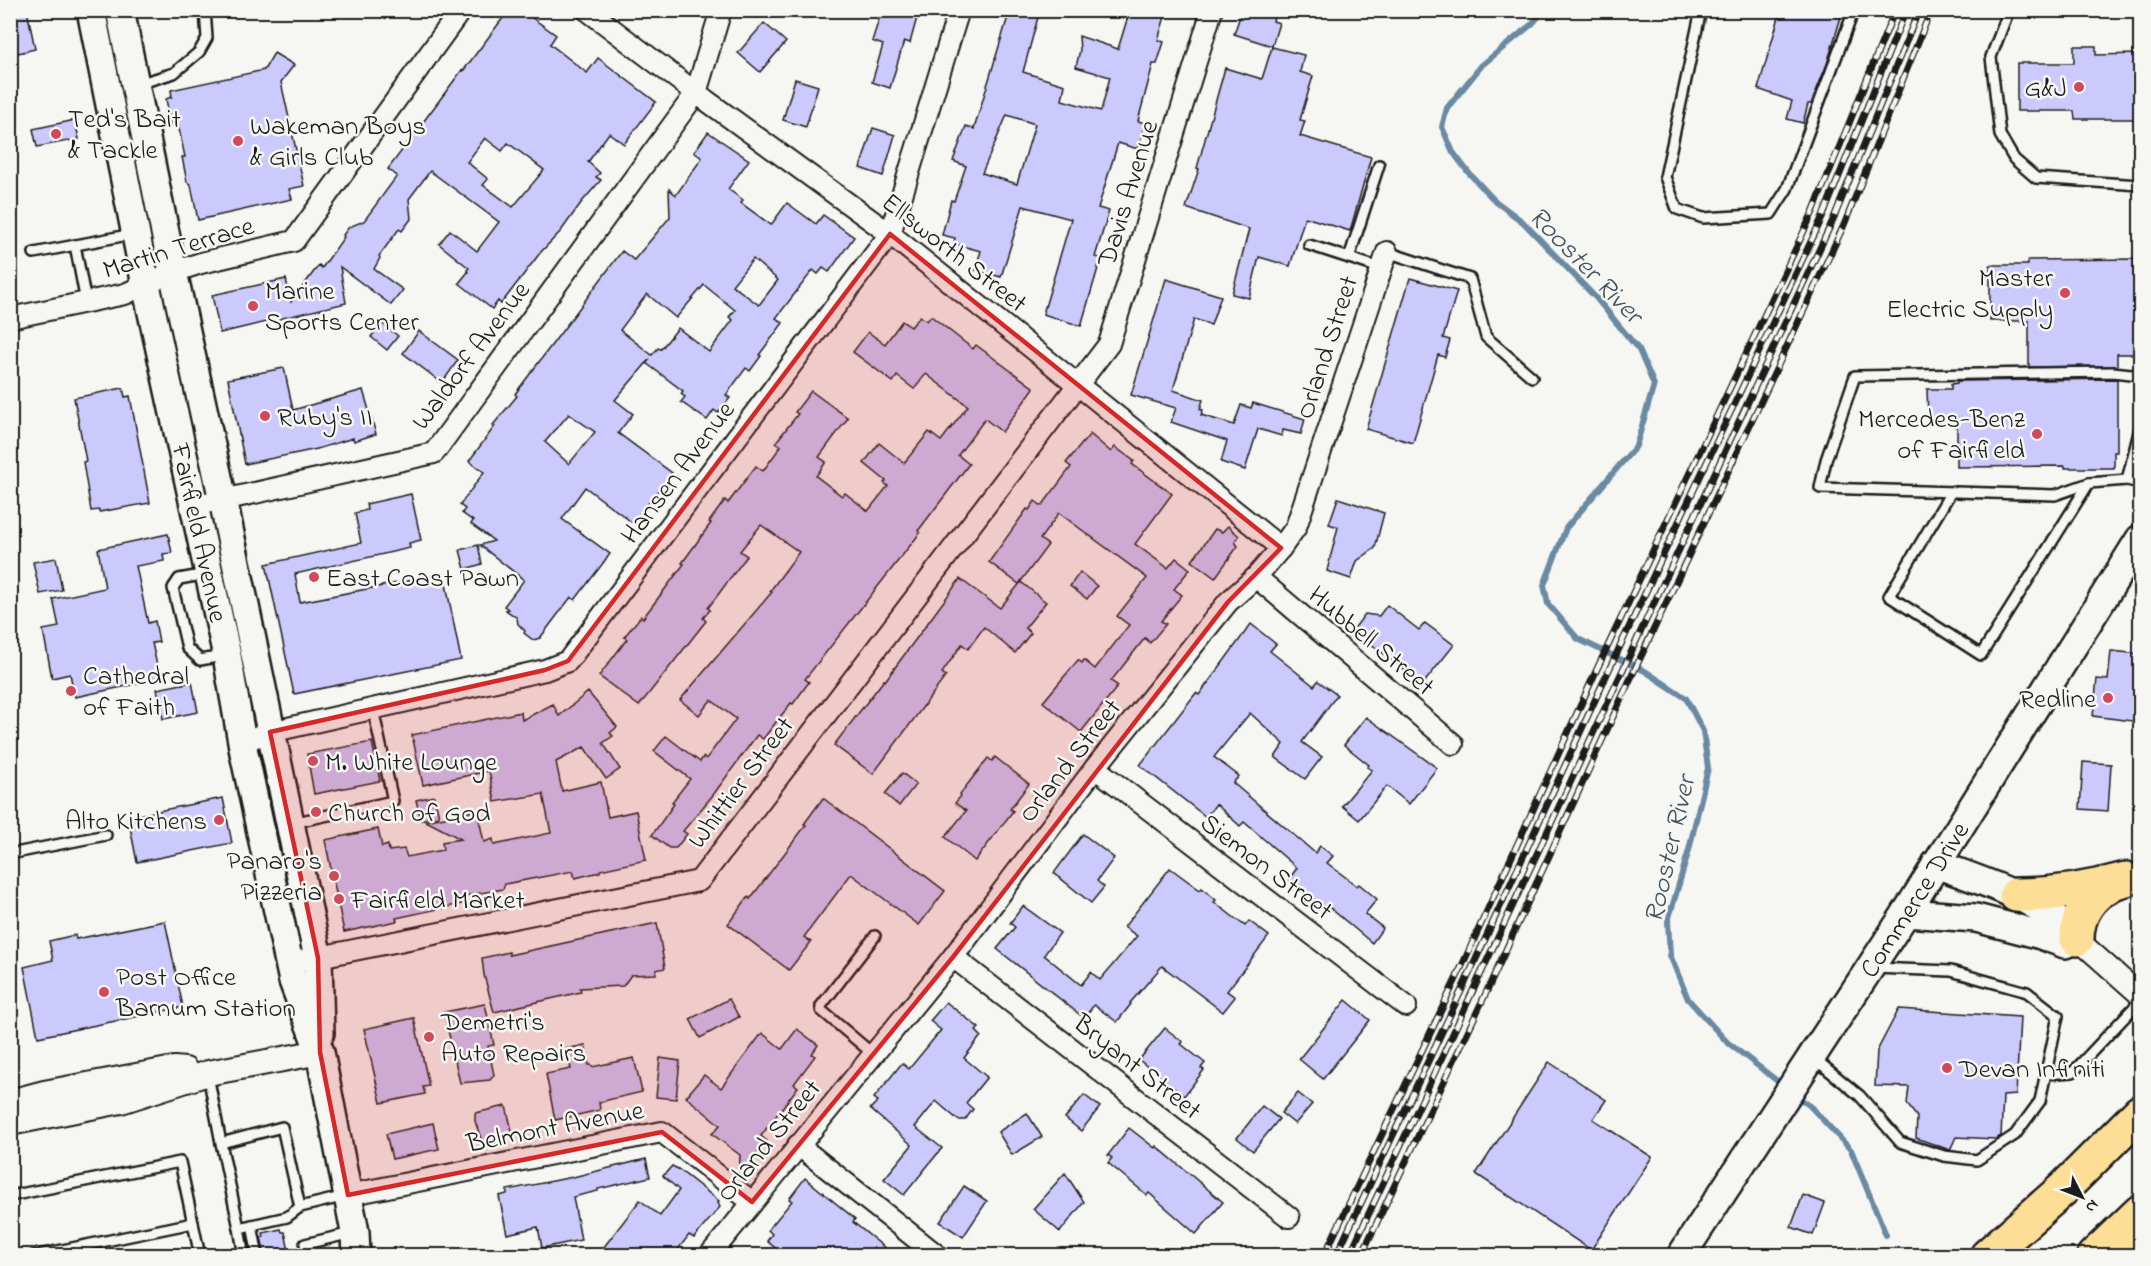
<svg xmlns="http://www.w3.org/2000/svg" width="2151" height="1266" font-family="'Indie Flower',sans-serif">
	<rect width="100%" height="100%" fill="#f6f6f2"/>
	<filter id="ink" filterUnits="userSpaceOnUse"><feTurbulence type="fractalNoise" baseFrequency=".0167" numOctaves="2"/><feDisplacementMap in="SourceGraphic" scale="12" xChannelSelector="R" yChannelSelector="G"/><feConvolveMatrix kernelMatrix="1 2 1 2 8 2 1 2 1" color-interpolation-filters="sRGB"/></filter>
	<g filter="url(#ink)">
		<g fill="none" stroke-linecap="round" stroke-linejoin="round">
			<g stroke="#698aa2" stroke-width="6">
				<polyline points="1544,10 1532,24 1482,65 1447,108 1442,127 1453,152 1468,172 1495,201 1523,222 1597,299 1639,350 1654,385 1636,446 1566,528 1544,585 1548,604 1578,639 1645,671 1686,698 1703,731 1708,768 1689,850 1668,921 1670,955 1688,999 1727,1042 1785,1087"/>
				<polyline points="1796,1095 1810,1106 1851,1150 1886,1235"/>
			</g>
		</g>
		<g fill="#cccafd" stroke="#1c1c1c" stroke-width="1.5" fill-rule="evenodd">
			<polygon points="10,10 27,10 35,49 10,55"/>
			<path d="M509,10h26l-4,7 25,18 -6,9 37,29 11,-15 58,44 -32,42 -15,-11 -21,29 12,11 -4,4 5,3 -20,23 -20,28 -21,22 -39,51 -3,-3 -6,8 -33,-26 9,-11 -1,-2 2,-2 -30,-24 11,-14 27,21 22,-29 -69,-51 -21,28 2,20 -9,12 -3,-2 -20,27 1,2 -6,11 29,21 -12,15 -51,-38 6,36 -126,30 -8,-38 74,-16 5,23 28,-37 3,3 22,-31 -1,-2 6,-8 15,-6 33,-45 -9,-7 74,-99 1,1zM485,138l17,13 6,-8 36,27 -31,37 -30,-22 5,-6 -21,-17z"/>
			<polygon points="882,10 907,10 918,14 910,43 904,41 890,88 872,82 883,45 872,41"/>
			<path d="M1010,10h30l-17,62 42,13 -3,15 39,11 9,-34 -34,-10 4,-17 -1,-14 39,13 12,-39h37l-9,30 6,2 -7,22h-4l-15,57 7,2 -7,26 -20,-6 -20,65 11,3 -14,46 6,1 -20,68 -38,-12 28,-95 -48,-13 -22,71 -26,-7 6,-19 -27,-7 1,-6 -13,-3 9,-35 3,1 12,-35 -13,-5 13,-35 8,3zM1007,115l28,9 -18,60 -35,-11z"/>
			<polygon points="1242,10 1254,10 1274,17 1273,21 1279,23 1272,46 1234,34"/>
			<polygon points="1781,10 1843,10 1827,64 1811,104 1808,104 1803,123 1787,119 1792,101 1758,89"/>
			<polygon points="764,23 786,42 760,72 738,53"/>
			<polygon points="2074,46 2096,46 2096,55 2140,54 2140,119 2075,119 2074,111 2017,111 2017,63 2074,63"/>
			<polygon points="1272,47 1304,55 1300,72 1313,76 1300,120 1305,121 1300,136 1371,157 1350,231 1305,217 1290,266 1259,257 1249,298 1232,294 1249,229 1186,208 1199,169 1197,168 1225,68 1262,79"/>
			<polygon points="274,53 294,65 281,82 304,186 289,189 292,199 198,220 191,185 187,182 182,157 185,157 178,124 171,125 166,99 172,97 171,90 264,70"/>
			<polygon points="795,79 818,86 806,127 783,120"/>
			<polygon points="75,120 79,139 37,147 33,129"/>
			<polygon points="873,128 895,135 883,176 860,168"/>
			<path d="M708,132l41,28 -21,29 15,11 -2,3 30,22 16,-22 29,21 7,-9 31,22 -25,35 -6,-4 -5,6 -5,-4 -37,48 7,5 -24,32 2,1 -11,15 -4,-3 -20,27 4,3 -12,15 -4,-3 -7,10 -26,-18 4,-5 -4,-3 2,-3 -37,-28 4,-4 -35,41 18,14 -15,19 54,40 -39,50 -48,-36 -23,32 48,35 -35,46 -4,-3 -31,41 -7,2 -9,-7 1,-2 -7,-7 -1,-6 -11,-8 2,-1 -4,-3 20,-26 -44,-35 14,-4 -23,-17 2,-3 -11,-8 3,-4 -5,-4 24,-33 -15,-11 26,-35 -2,-1 24,-29 -2,-2 107,-143 12,9 36,-43 -1,-28 7,6 26,-37 -8,-6zM753,259l25,21 -19,25 -27,-20zM704,285l31,25 -6,7 4,3 -24,32 -31,-24 -17,21 -3,-1 -6,7 -32,-25 27,-36 29,24zM569,414l26,18 -26,32 -24,-22z"/>
			<polygon points="2140,259 2140,354 2117,354 2117,366 2029,367 2029,321 1990,321 1990,265 2028,265 2028,260"/>
			<polygon points="1410,278 1457,291 1443,338 1450,340 1445,357 1438,355 1413,443 1366,429"/>
			<polygon points="1166,279 1221,296 1211,325 1194,319 1173,390 1203,400 1200,409 1203,410 1201,415 1234,425 1241,405 1251,408 1253,403 1305,419 1301,434 1283,430 1282,436 1258,429 1245,470 1221,462 1227,441 1171,422 1176,408 1131,395"/>
			<polygon points="920,316 927,321 931,316 973,349 976,345 1034,388 1002,432 985,419 958,455 969,464 918,531 920,533 805,679 809,682 793,704 791,703 763,739 757,735 713,795 683,831 687,834 676,848 669,848 652,835 674,804 672,802 690,779 654,751 666,736 700,762 703,757 706,759 736,719 711,700 699,715 680,700 772,592 770,591 799,552 761,525 740,551 747,556 708,608 710,610 703,618 706,621 639,706 599,676 627,639 624,637 641,616 643,618 684,564 682,563 711,523 709,522 725,500 728,503 756,466 763,471 781,446 776,442 798,414 795,412 811,391 848,418 819,457 826,462 816,476 842,496 845,493 868,511 888,486 884,483 886,481 864,463 879,443 904,463 929,432 941,441 968,406 926,374 914,389 897,376 893,382 853,352 868,332 885,344 902,321 911,327"/>
			<polygon points="382,323 398,336 387,350 371,337"/>
			<polygon points="419,331 458,360 442,383 403,353"/>
			<polygon points="284,368 293,410 363,390 376,434 354,441 353,438 317,449 245,464 228,379"/>
			<polygon points="2117,379 2117,452 2114,452 2114,468 2065,468 2065,466 1957,467 1957,417 1928,417 1927,389 1951,389 1951,384 1957,383 1957,381"/>
			<polygon points="123,388 125,397 130,396 150,503 99,512 99,510 91,511 83,462 86,461 74,398"/>
			<polygon points="1090,434 1111,452 1115,447 1134,461 1132,464 1172,494 1135,544 1168,568 1176,558 1190,569 1174,589 1182,595 1161,621 1166,624 1150,643 1145,638 1111,681 1118,686 1081,732 1043,702 1078,660 1082,663 1084,660 1095,669 1129,625 1117,616 1147,578 1059,513 1040,539 1048,545 1019,584 989,562 1027,509 1029,510 1035,501 1042,506 1071,467 1066,463"/>
			<polygon points="411,494 421,540 409,543 410,548 295,574 300,602 444,574 461,660 294,694 266,564 361,543 355,513 367,510 366,504"/>
			<polygon points="1338,498 1384,513 1375,548 1357,561 1351,579 1327,571 1338,527 1329,524"/>
			<polygon points="1228,526 1239,536 1235,542 1238,546 1215,578 1192,561 1215,529 1222,532"/>
			<polygon points="168,534 172,553 163,554 164,561 136,566 148,623 155,621 159,642 152,643 160,679 75,697 70,674 52,678 43,630 59,627 53,599 105,588 98,549"/>
			<polygon points="478,545 482,564 465,569 460,550"/>
			<polygon points="56,558 62,590 40,594 33,562"/>
			<polygon points="1080,572 1097,586 1087,599 1070,586"/>
			<polygon points="960,579 1000,608 1021,582 1046,602 1025,628 1031,633 1015,653 984,627 968,649 962,644 942,673 946,676 873,774 834,745 884,680 885,681"/>
			<polygon points="1387,605 1419,630 1425,623 1454,645 1423,684 1353,630 1365,614 1379,616"/>
			<polygon points="1251,624 1276,644 1270,651 1314,686 1318,681 1337,695 1302,742 1322,757 1305,779 1275,757 1284,744 1250,713 1214,757 1239,776 1233,783 1315,853 1320,846 1333,856 1327,863 1357,886 1359,884 1377,899 1365,914 1383,928 1372,943 1330,908 1328,910 1293,883 1289,879 1297,868 1244,822 1240,826 1216,804 1206,817 1140,765 1196,693 1199,695"/>
			<polygon points="2111,651 2140,654 2140,722 2093,716 2097,679 2108,680"/>
			<polygon points="192,682 198,712 163,719 157,689"/>
			<polygon points="588,692 617,727 610,733 613,736 603,743 620,769 606,779 584,747 556,762 562,791 601,782 608,817 636,811 646,860 600,870 600,872 575,878 573,871 505,884 503,889 464,896 466,903 396,918 397,921 344,932 325,840 378,829 382,847 388,845 389,851 404,849 407,857 443,850 442,842 461,839 426,821 477,810 484,842 493,839 494,845 551,833 543,794 495,802 489,771 423,785 412,735 521,712 522,720 553,704 559,716"/>
			<polygon points="1366,717 1437,768 1409,804 1387,786 1359,820 1342,806 1372,770 1367,767 1369,765 1344,745"/>
			<polygon points="372,742 380,781 314,794 307,754"/>
			<polygon points="995,757 1029,784 1010,809 1013,811 975,861 945,837 966,811 955,803 961,796 960,794 988,758 992,761"/>
			<polygon points="2083,762 2111,764 2108,811 2080,809"/>
			<polygon points="902,773 916,784 899,806 885,794"/>
			<polygon points="434,796 439,816 421,820 416,800"/>
			<polygon points="223,798 232,843 137,862 128,817"/>
			<polygon points="823,798 945,891 919,925 851,874 804,937 811,942 789,970 728,924 748,897 750,899 806,825 804,824"/>
			<polygon points="1083,834 1114,858 1097,881 1104,887 1091,903 1054,873"/>
			<polygon points="1170,868 1200,890 1202,888 1216,900 1214,902 1245,926 1249,921 1269,936 1227,991 1235,997 1223,1012 1162,966 1130,1003 1131,1004 1117,1022 1094,1005 1084,1018 997,949 1015,927 1010,923 1023,906 1060,933 1044,955 1081,985 1091,972 1100,980 1137,936 1124,927"/>
			<polygon points="165,921 183,1007 38,1037 24,967 53,960 49,941 75,935 76,939"/>
			<polygon points="657,923 665,968 656,970 656,974 631,975 623,986 580,988 581,992 494,1012 484,975 482,958 509,952 509,955"/>
			<polygon points="729,999 739,1017 700,1038 690,1019"/>
			<polygon points="1346,1000 1370,1020 1323,1079 1299,1059"/>
			<polygon points="946,1002 979,1028 976,1031 981,1036 964,1058 987,1077 966,1103 973,1109 965,1120 958,1120 936,1101 915,1127 942,1148 904,1195 884,1179 912,1145 870,1109 878,1101 874,1098 902,1063 909,1069 941,1030 930,1021"/>
			<polygon points="485,1004 494,1045 488,1046 494,1075 490,1080 460,1083 444,1012"/>
			<polygon points="1899,1009 2020,1017 2016,1095 2003,1096 2001,1136 1996,1139 1956,1137 1950,1150 1916,1138 1917,1117 1907,1104 1909,1087 1875,1086 1877,1051"/>
			<polygon points="414,1018 429,1086 423,1087 425,1094 381,1103 364,1029"/>
			<polygon points="1165,1028 1183,1042 1181,1044 1205,1063 1201,1068 1204,1070 1184,1096 1139,1060"/>
			<polygon points="797,1029 818,1045 812,1054 815,1056 794,1084 798,1087 761,1136 767,1141 739,1177 740,1155 712,1134 720,1125 686,1097 704,1075 721,1088 762,1033 782,1049"/>
			<polygon points="585,1045 589,1065 591,1065 592,1067 634,1058 642,1092 599,1102 600,1110 555,1120 546,1074 571,1069 566,1049"/>
			<polygon points="660,1058 680,1061 676,1099 656,1097"/>
			<polygon points="1549,1062 1606,1100 1593,1119 1652,1157 1591,1250 1476,1174"/>
			<polygon points="1298,1093 1312,1104 1295,1124 1281,1113"/>
			<polygon points="1084,1095 1100,1107 1081,1131 1065,1118"/>
			<polygon points="506,1106 513,1135 482,1142 475,1121 475,1113"/>
			<polygon points="1262,1106 1279,1119 1253,1151 1237,1138"/>
			<polygon points="1027,1113 1042,1137 1012,1155 998,1132"/>
			<polygon points="433,1123 439,1149 392,1159 386,1134"/>
			<polygon points="1129,1128 1155,1148 1156,1146 1223,1202 1196,1234 1149,1193 1147,1195 1108,1163 1112,1158 1108,1155"/>
			<polygon points="646,1159 650,1177 598,1189 598,1191 573,1197 581,1240 542,1248 538,1227 507,1234 499,1196 507,1194 507,1190 573,1177"/>
			<polygon points="672,1166 678,1169 719,1201 718,1203 720,1207 694,1238 689,1235 673,1256 597,1256 640,1200 660,1216 679,1190 663,1176"/>
			<polygon points="1065,1173 1084,1202 1060,1232 1033,1209"/>
			<polygon points="805,1178 855,1219 853,1222 895,1256 785,1256 767,1241 772,1234 768,1230 792,1201 789,1199"/>
			<polygon points="964,1186 987,1201 963,1237 940,1222"/>
			<polygon points="1803,1195 1825,1203 1813,1235 1791,1227"/>
			<polygon points="281,1229 282,1232 285,1232 290,1256 265,1256 261,1237 264,1237 263,1233"/>
		</g>
		<g fill="none" stroke-linecap="round" stroke-linejoin="round">
			<g stroke="#1c1c1c" stroke-width="14">
				<g id="service">
					<polyline points="1701,10 1665,177 1677,209 1703,218 1771,214 1787,189 1854,10"/>
					<polyline points="2009,10 1991,57 2000,135 2014,159 2036,178 2140,185"/>
					<polyline points="138,84 174,73 199,52 207,38 205,10"/>
					<polyline points="75,245 86,302"/>
					<polyline points="1309,245 1380,268"/>
					<polyline points="1387,252 1470,279 1486,337 1532,377"/>
					<polyline points="34,253 133,234"/>
					<polyline points="1349,258 1379,165"/>
					<polyline points="2140,428 2127,480 2140,483"/>
					<polyline points="2127,480 2089,483 2055,495 1820,488 1826,460 1855,376 2113,372 2140,375"/>
					<polyline points="1951,492 1889,596 1981,655 2089,483"/>
					<polyline points="207,574 179,579 173,588 187,648 200,660 223,656"/>
					<polyline points="292,823 393,801 373,709"/>
					<polyline points="10,854 106,835"/>
					<polyline points="873,1054 821,1010 821,1006 875,936"/>
					<polyline points="1815,1059 1860,1096 1900,1142 1944,1156 1977,1160 2015,1135 2040,1101 2058,1016 2027,992 1951,971 1874,968"/>
					<polyline points="2046,1074 2073,1072 2140,1001"/>
					<polyline points="208,1075 221,1143"/>
					<polyline points="10,1196 180,1162 200,1256"/>
					<polyline points="252,1225 258,1256"/>
					<polyline points="239,1228 221,1143 282,1127 300,1207"/>
					<polyline points="33,1256 193,1223"/>
					<polyline points="244,1256 239,1228 287,1217 300,1207 346,1196"/>
					<polyline points="307,1256 305,1244 352,1233"/>
				</g>
			</g>
			<g stroke="#1c1c1c" stroke-width="24">
				<g id="minor">
					<polyline points="587,10 696,93 890,234 1281,548"/>
					<polyline points="10,318 125,294 173,272 201,263 294,241 461,10"/>
					<polyline points="193,505 223,500 434,453 696,93 721,10"/>
					<polyline points="1256,577 1453,744"/>
					<polyline points="242,742 270,732 545,670 568,661 890,234 959,10"/>
					<polyline points="1095,768 1406,1006"/>
					<polyline points="2077,939 2140,995"/>
					<polyline points="953,957 1289,1217"/>
					<polyline points="289,963 699,881 1109,344 1212,10"/>
					<polyline points="798,1145 938,1256"/>
					<polyline points="348,1195 662,1132 752,1202"/>
					<polyline points="709,1256 953,957 1095,768 1228,602 1256,577 1281,548 1296,527 1387,252"/>
				</g>
			</g>
			<g stroke="#1c1c1c" stroke-width="28">
				<g id="tertiary">
					<polyline points="10,1102 44,1093 174,1069 185,1070"/>
					<polyline points="10,1123 121,1101 208,1073 320,1052"/>
				</g>
			</g>
			<g stroke="#1c1c1c" stroke-width="32">
				<g id="secondary">
					<path id="s1" d="M91,10l55,275 81,371 17,97 49,228 27,71 35,180 1,24"/>
					<polyline points="120,10 173,272 223,500 318,958 320,1033"/>
					<path d="M1906,913l70,5 65,17 24,9 12,-5c-35,-41 -92,-56 -141,-75"/>
					<path id="s2" d="M1681,1256l225,-343 234,-374"/>
				</g>
			</g>
			<g stroke="#1c1c1c" stroke-width="38">
				<g id="motorway">
					<path d="M2016,895c38,0 74,-6 110,-16"/>
					<path d="M2077,939c0,-26 13,-44 36,-56"/>
					<polyline points="1987,1256 2063,1189 2140,1112"/>
					<polyline points="2094,1256 2140,1212"/>
					<polyline points="2131,1256 2140,1246"/>
				</g>
			</g>
			<use href="#service" stroke="#f6f6f2" stroke-width="9"/>
			<use href="#minor" stroke="#f6f6f2" stroke-width="20"/>
			<use href="#tertiary" stroke="#f6f6f2" stroke-width="24"/>
			<use href="#secondary" stroke="#f6f6f2" stroke-width="27"/>
			<use href="#motorway" stroke="#fdde96" stroke-width="33"/>
			<g stroke="#1c1c1c" stroke-width="7">
				<g id="rail">
					<polyline points="1324,1256 1456,979 1597,669 1813,212 1895,10"/>
					<polyline points="1336,1256 1465,983 1607,674 1823,216 1906,10"/>
					<polyline points="1349,1256 1833,220 1919,10"/>
					<polyline points="1361,1256 1486,993 1628,684 1844,225 1931,10"/>
				</g>
			</g>
			<use href="#rail" stroke="#f6f6f2" stroke-width="4.5" stroke-dasharray="14" stroke-linecap="butt"/>
		</g>
	</g>
	<path fill="#d62828" fill-opacity="0.2" stroke="#d62828" stroke-width="4.5" stroke-linejoin="round" d="M890,234l391,314 -53,54 -275,355 -201,245 -90,-70 -314,63 -28,-143 -2,-94 -48,-226 275,-62 23,-9z"/>
	<g fill="#d1495b" stroke="#f6f6f2" stroke-width="2">
		<circle cx="2079" cy="87" r="6"/>
		<circle cx="56" cy="134" r="6"/>
		<circle cx="238" cy="141" r="6"/>
		<circle cx="2065" cy="293" r="6"/>
		<circle cx="253" cy="306" r="6"/>
		<circle cx="265" cy="416" r="6"/>
		<circle cx="2037" cy="434" r="6"/>
		<circle cx="314" cy="577" r="6"/>
		<circle cx="71" cy="691" r="6"/>
		<circle cx="2108" cy="698" r="6"/>
		<circle cx="313" cy="761" r="6"/>
		<circle cx="316" cy="812" r="6"/>
		<circle cx="219" cy="820" r="6"/>
		<circle cx="334" cy="876" r="6"/>
		<circle cx="339" cy="899" r="6"/>
		<circle cx="104" cy="992" r="6"/>
		<circle cx="429" cy="1037" r="6"/>
		<circle cx="1947" cy="1068" r="6"/>
	</g>
	<g text-anchor="middle" stroke-width="5" stroke-linejoin="round" paint-order="stroke">
		<g font-size="27" fill="#1c1c1c" stroke="#f6f6f2" text-anchor="start">
			<text x="2067" y="96" text-anchor="end">G&amp;J</text>
			<text x="68" y="127">Ted's Bait<tspan x="68" dy="31">&amp; Tackle</tspan></text>
			<text x="250" y="134">Wakeman Boys<tspan x="250" dy="31">&amp; Girls Club</tspan></text>
			<text x="2053" y="286" text-anchor="end">Master<tspan x="2053" dy="31">Electric Supply</tspan></text>
			<text x="265" y="299">Marine<tspan x="265" dy="31">Sports Center</tspan></text>
			<text x="277" y="425">Ruby's II</text>
			<text x="2025" y="427" text-anchor="end">Mercedes-Benz<tspan x="2025" dy="31">of Fairfield</tspan></text>
			<text x="326" y="586">East Coast Pawn</text>
			<text x="83" y="684">Cathedral<tspan x="83" dy="31">of Faith</tspan></text>
			<text x="2096" y="707" text-anchor="end">Redline</text>
			<text x="325" y="770">M. White Lounge</text>
			<text x="328" y="821">Church of God</text>
			<text x="207" y="829" text-anchor="end">Alto Kitchens</text>
			<text x="322" y="869" text-anchor="end">Panaro's<tspan x="322" dy="31">Pizzeria</tspan></text>
			<text x="351" y="908">Fairfield Market</text>
			<text x="116" y="985">Post Office<tspan x="116" dy="31">Barnum Station</tspan></text>
			<text x="441" y="1030">Demetri's<tspan x="441" dy="31">Auto Repairs</tspan></text>
			<text x="1959" y="1077">Devan Infiniti</text>
		</g>
		<g font-size="27" fill="#1c1c1c" stroke="#f6f6f2">
			<text transform="translate(1127 193) rotate(-73)" y="9">Davis Avenue</text>
			<text transform="translate(178 247) rotate(-17)" y="9">Martin Terrace</text>
			<text transform="translate(955 252) rotate(38)" y="9">Ellsworth Street</text>
			<text transform="translate(1326 347) rotate(-72)" y="9">Orland Street</text>
			<text transform="translate(470 355) rotate(-53)" y="9">Waldorf Avenue</text>
			<text transform="translate(677 472) rotate(-53)" y="9">Hansen Avenue</text>
			<text dy="9" stroke="none"><textPath href="#s1" startOffset="534">Fairfield Avenue</textPath></text>
			<text transform="translate(1372 640) rotate(40)" y="9">Hubbell Street</text>
			<text transform="translate(1069 760) rotate(-52)" y="9">Orland Street</text>
			<text transform="translate(740 782) rotate(-53)" y="9">Whittier Street</text>
			<text transform="translate(1267 866) rotate(37)" y="9">Siemon Street</text>
			<text dy="9" stroke="none"><textPath href="#s2" startOffset="426">Commerce Drive</textPath></text>
			<text transform="translate(1138 1066) rotate(38)" y="9">Bryant Street</text>
			<text transform="translate(555 1126) rotate(-11)" y="9">Belmont Avenue</text>
			<text transform="translate(768 1140) rotate(-51)" y="9">Orland Street</text>
		</g>
		<g font-size="28" font-style="italic" fill="#42535f" stroke="#f6f6f2">
			<text transform="translate(1587 264) rotate(46)" y="10">Rooster River</text>
			<text transform="translate(1668 849) rotate(-77)" y="10">Rooster River</text>
		</g>
	</g>
	<rect width="2151" height="1266" fill="none" stroke="#f6f6f2" stroke-width="36"/>
	<rect x="18" y="18" width="2115" height="1230" fill="none" stroke="#1c1c1c" stroke-width="2" filter="url(#ink)"/>
	<g transform="translate(2082 1197) rotate(132)" stroke="#f6f6f2" stroke-width="4.5" paint-order="stroke">
	<path d="M0-4.5L10 22L0 15L-10 22Z" fill="#1c1c1c"/>
	<text y="-9" font-size="16" font-weight="bold" text-anchor="middle" fill="#1c1c1c">N</text>
	</g>
</svg>
